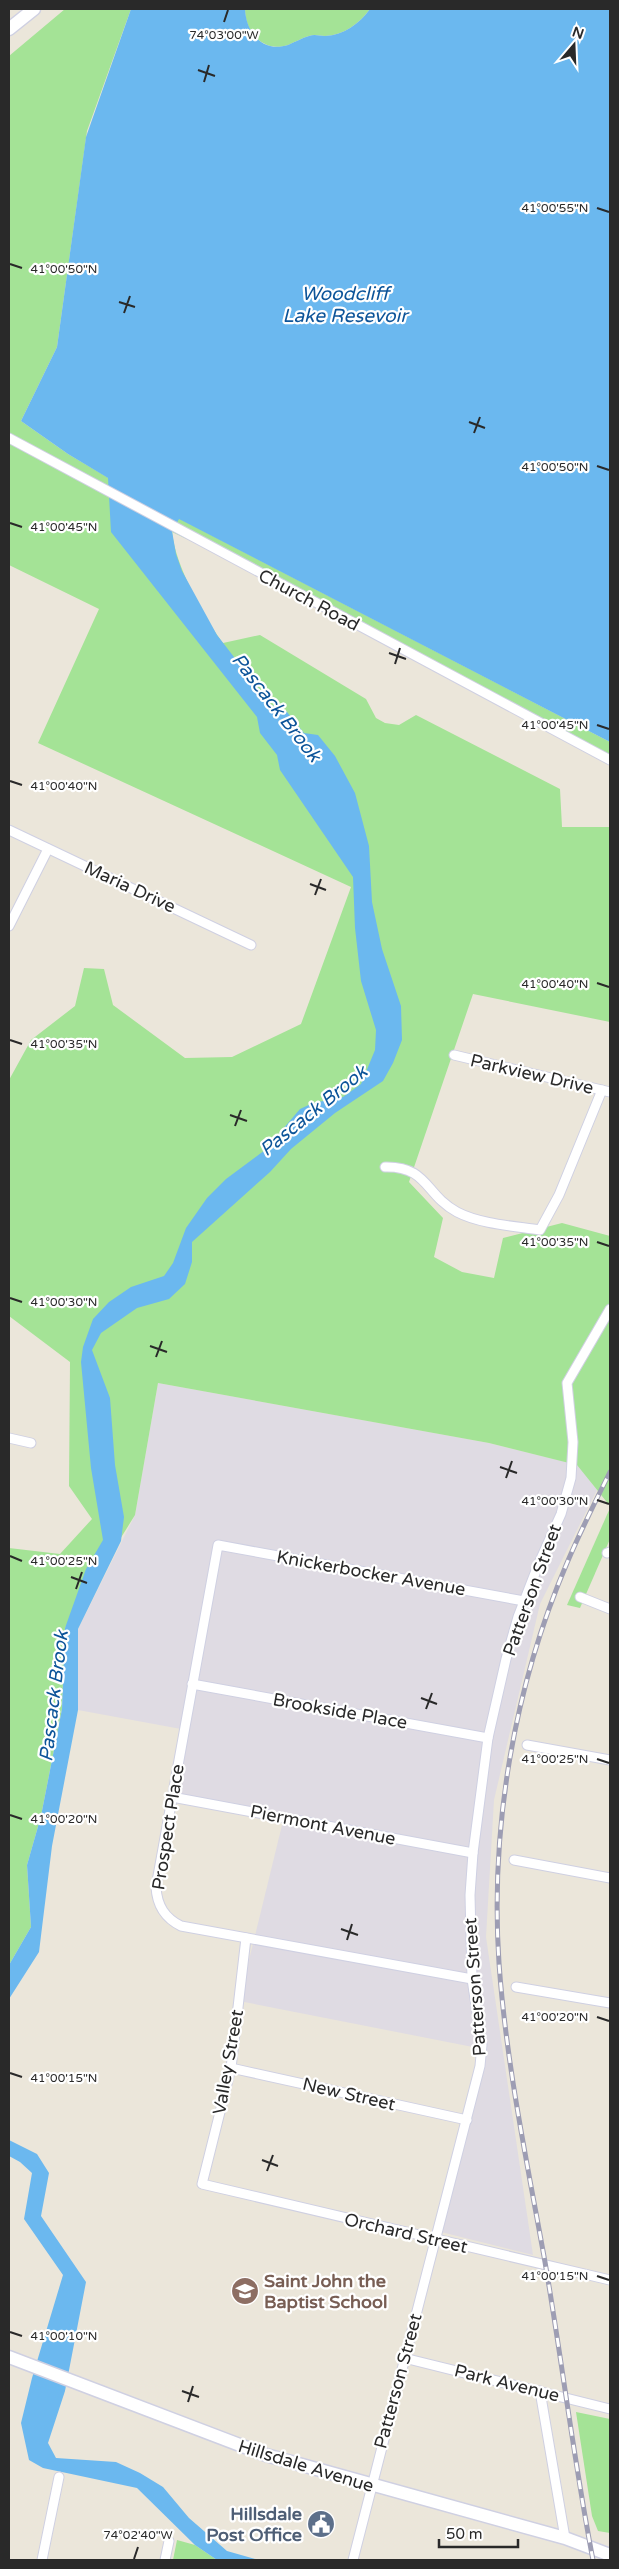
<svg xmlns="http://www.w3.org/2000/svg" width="619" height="2569" font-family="'Varela Round',sans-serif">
	<rect width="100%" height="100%" fill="#ebe6da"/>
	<polygon fill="#dfdbe3" points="158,1383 489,1443 578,1465 597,1490 540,1604 494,1800 486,1937 533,2255 441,2232 483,2049 239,2001 283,1821 170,1797 181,1729 78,1710 78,1629 135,1515"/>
	<g fill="#a4e396">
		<path d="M65,9h66l-44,122 -30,216 -36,74 47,33 93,55 449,233v18l-342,-182 -96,-46c3,32 31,85 51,111l37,-8 106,64 10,19 9,5 14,2 17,-10 144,74 2,38h48v195l-137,-28 -64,188 34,36 -9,39 28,15 32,6 9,-40 59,-15 48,13v270l-33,-41 -88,-22 -331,-60 -23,132 -70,113 -3,81 -21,107 -14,49 4,62 -22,38v-417l51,6 32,-35 -23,-33 1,-124 -61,-46v-236l22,-40 44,-34 9,-38 20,1 9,36 72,53 47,-1 69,-33 50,-137 -313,-144 61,-134 -90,-44v-509z"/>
		<path d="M245,9h125c-11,15 -26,26 -45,27 -6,0 -10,-2 -16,0 -7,2 -14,6 -21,9 -25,8 -43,-13 -43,-36z"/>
		<polygon points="610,1508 610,1539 580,1608 567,1605"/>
		<polygon points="576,2412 610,2419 610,2533 598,2531 592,2516"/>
		<polygon points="177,2540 195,2545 217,2560 173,2560"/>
	</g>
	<g fill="#6bb8ef">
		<path d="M131,9h114c1,23 17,44 43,36 7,-3 14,-7 21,-9 6,-2 10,0 16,0 19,-1 34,-12 45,-27h240v733l-431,-223 -7,12 4,23 6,17 35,64 54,70 16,7 17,21 14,2 17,21 20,37 14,53 3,56 10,47 19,57 1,34 -9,23 -10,18 -48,32 -44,36 -21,23 -78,70v20l-7,22 -16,15 -32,9 -36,25 -9,17 18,48 5,67 9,52 -3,24 -43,88v81l-26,136 -13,106 -30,47v-34l22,-38 -4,-62 14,-49 21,-107 3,-81 21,-59 17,-29 -12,-72 -10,-106 2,-15 10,-28 16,-17 22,-15 33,-11 9,-13 13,-35 21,-30 19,-19 39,-29 35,-41 13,-6 30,-6 18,-13 14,-34 1,-20 -15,-49 -6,-53 -2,-51 -73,-107 -3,-15 -17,-22 -3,-16 -146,-185 -3,-54 -40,-24 -47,-33 36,-74 29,-210z"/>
		<polygon points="9,2140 37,2154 49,2173 41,2216 86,2282 65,2391 48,2443 56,2458 116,2462 140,2473 163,2487 189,2518 227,2551 259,2560 217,2560 195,2545 137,2488 43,2468 29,2460 21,2423 32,2378 63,2275 24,2219 32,2173 20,2162 9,2156"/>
	</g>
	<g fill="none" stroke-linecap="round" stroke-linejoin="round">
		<g stroke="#cfd0e2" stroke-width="11">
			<g id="street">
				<polyline points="9,438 610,760"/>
				<polyline points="9,830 251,945"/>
				<polyline points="9,926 48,849"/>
				<polyline points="454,1055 610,1092"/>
				<path d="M385,1167c43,-1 40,28 72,45 23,12 56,14 83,18l19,-35 43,-105"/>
				<polyline points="9,1438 31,1443"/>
				<polyline points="607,1553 610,1552"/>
				<polyline points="580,1597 610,1609"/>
				<polyline points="192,1684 488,1738"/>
				<polyline points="527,1745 610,1760"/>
				<polyline points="172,1797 473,1853"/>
				<polyline points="514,1860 610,1878"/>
				<polyline points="246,1938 231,2068 202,2184 610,2280"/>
				<path d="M472,1979l-291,-53c-16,-8 -24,-20 -25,-39l62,-342 306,56"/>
				<polyline points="516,1987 610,2003"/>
				<polyline points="231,2068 467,2120"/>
				<polyline points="404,2358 610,2409"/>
				<polyline points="540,2391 565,2538"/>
				<polyline points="42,2560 59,2477"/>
				<polyline points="165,2560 169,2541"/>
				<polyline points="353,2560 480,2066 482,2045 472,1979 470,1895 473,1853 488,1738 506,1659 518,1617 539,1563 561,1514 571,1478 573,1442 567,1383 610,1309"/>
			</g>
		</g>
		<g stroke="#cfd0e2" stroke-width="15">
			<g id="secondary">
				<polyline points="9,29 34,9"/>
				<polyline points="9,2357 266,2455 565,2538 610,2555"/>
			</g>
		</g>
		<use href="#street" stroke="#fff" stroke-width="9"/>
		<use href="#secondary" stroke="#fff" stroke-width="12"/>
		<g stroke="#9d9db3" stroke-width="5">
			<path id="rail" d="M593,2560c-19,-98 -31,-199 -48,-298 -18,-100 -39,-199 -46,-299 -9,-135 15,-276 68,-400 13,-31 28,-61 43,-91"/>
		</g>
		<use href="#rail" stroke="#fff" stroke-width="3" stroke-dasharray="9" stroke-linecap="butt"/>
	</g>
	<path fill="none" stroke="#292929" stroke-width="2" d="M224,22l4,-12M198,70l17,6M204,82l5,-17M597,208l12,4M10,264l12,4M119,302l16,5M124,313l6,-17M469,422l16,6M474,433l6,-16M597,466l12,4M10,523l12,4M389,653l17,6M395,664l5,-16M597,725l12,4M10,781l12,4M310,884l16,6M315,895l6,-16M597,983l12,4M10,1040l12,4M230,1115l17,6M235,1126l6,-16M597,1242l12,4M10,1298l12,4M150,1346l17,6M156,1357l6,-16M500,1467l17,6M506,1478l6,-17M597,1500l12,4M10,1556l12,5M71,1577l16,6M76,1589l6,-17M421,1698l16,6M426,1709l6,-16M597,1759l12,4M10,1815l12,4M341,1929l17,6M347,1940l5,-16M597,2017l12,4M10,2073l12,4M262,2160l16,6M267,2171l6,-16M597,2276l12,4M10,2332l12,4M182,2391l17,6M188,2402l5,-16M134,2559l4,-12"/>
	<defs>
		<g id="school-disc" transform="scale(1.4375)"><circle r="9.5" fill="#8d6e63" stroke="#fff"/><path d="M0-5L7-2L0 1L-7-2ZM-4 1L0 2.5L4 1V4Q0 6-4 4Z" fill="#fff"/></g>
		<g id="civic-disc" transform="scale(1.4375)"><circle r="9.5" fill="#5c6f8a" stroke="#fff"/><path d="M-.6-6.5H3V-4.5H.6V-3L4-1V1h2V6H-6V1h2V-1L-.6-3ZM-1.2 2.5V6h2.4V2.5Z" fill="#fff"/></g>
	</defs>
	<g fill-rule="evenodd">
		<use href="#school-disc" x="245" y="2291"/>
		<use href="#civic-disc" x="321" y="2524"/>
	</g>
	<g text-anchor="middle" stroke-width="4.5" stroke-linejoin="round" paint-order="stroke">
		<g font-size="18" fill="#292929" stroke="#fff">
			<text transform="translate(309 600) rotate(28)" y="6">Church Road</text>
			<text transform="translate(130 887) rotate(25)" y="6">Maria Drive</text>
			<text transform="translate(532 1074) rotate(13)" y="6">Parkview Drive</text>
			<text transform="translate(371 1573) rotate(10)" y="6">Knickerbocker Avenue</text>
			<text transform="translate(532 1590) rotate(-70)" y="6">Patterson Street</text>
			<text transform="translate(340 1711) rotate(10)" y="6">Brookside Place</text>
			<text transform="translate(323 1825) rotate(11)" y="6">Piermont Avenue</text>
			<text transform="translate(168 1827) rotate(-81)" y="6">Prospect Place</text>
			<text transform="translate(475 1987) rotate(-94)" y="6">Patterson Street</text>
			<text transform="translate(228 2062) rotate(-80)" y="6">Valley Street</text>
			<text transform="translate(349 2094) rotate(13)" y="6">New Street</text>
			<text transform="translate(406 2233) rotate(13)" y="6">Orchard Street</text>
			<text transform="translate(398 2381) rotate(-75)" y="6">Patterson Street</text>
			<text transform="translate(507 2383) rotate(14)" y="6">Park Avenue</text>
			<text transform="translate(306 2466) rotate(17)" y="6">Hillsdale Avenue</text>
		</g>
		<g font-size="18" font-weight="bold" fill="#785e54" stroke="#fff" text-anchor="start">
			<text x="264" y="2287">Saint John the<tspan x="264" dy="21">Baptist School</tspan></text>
		</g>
		<g font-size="18" font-weight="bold" fill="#4e5e75" stroke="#fff" text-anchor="end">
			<text x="302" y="2520">Hillsdale<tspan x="302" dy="21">Post Office</tspan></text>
		</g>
		<g font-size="19" font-style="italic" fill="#0c5499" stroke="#fff">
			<text x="345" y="300">Woodcliff<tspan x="345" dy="22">Lake Resevoir</tspan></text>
			<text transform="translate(277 707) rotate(52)" y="7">Pascack Brook</text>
			<text transform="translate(313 1110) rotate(-39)" y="7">Pascack Brook</text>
			<text transform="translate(53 1696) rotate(-83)" y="7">Pascack Brook</text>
		</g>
	</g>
	<g font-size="12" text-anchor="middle" fill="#292929" stroke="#fff" stroke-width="4.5" stroke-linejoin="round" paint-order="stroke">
		<text x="224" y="39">74°03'00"W</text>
		<text x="555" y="212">41°00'55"N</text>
		<text x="64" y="273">41°00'50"N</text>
		<text x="555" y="471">41°00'50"N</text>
		<text x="64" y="531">41°00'45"N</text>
		<text x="555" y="729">41°00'45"N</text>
		<text x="64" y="790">41°00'40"N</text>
		<text x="555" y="988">41°00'40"N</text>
		<text x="64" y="1048">41°00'35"N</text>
		<text x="555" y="1246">41°00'35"N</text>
		<text x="64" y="1306">41°00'30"N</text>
		<text x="555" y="1505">41°00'30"N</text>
		<text x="64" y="1565">41°00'25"N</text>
		<text x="555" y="1763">41°00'25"N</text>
		<text x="64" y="1823">41°00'20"N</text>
		<text x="555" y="2021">41°00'20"N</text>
		<text x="64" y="2082">41°00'15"N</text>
		<text x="555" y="2280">41°00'15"N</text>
		<text x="64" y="2340">41°00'10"N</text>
		<text x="138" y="2539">74°02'40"W</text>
	</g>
	<rect width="619" height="2569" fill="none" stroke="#292929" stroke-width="20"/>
	<g transform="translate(574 45) rotate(19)" stroke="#ffffff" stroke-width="4" paint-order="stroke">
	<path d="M0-4L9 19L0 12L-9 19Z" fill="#292929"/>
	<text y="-8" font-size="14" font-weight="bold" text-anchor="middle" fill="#292929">N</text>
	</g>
	<path d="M439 2539v8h79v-8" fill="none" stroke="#292929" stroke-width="2.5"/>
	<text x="446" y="2539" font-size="15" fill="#292929" stroke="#ffffff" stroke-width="4" paint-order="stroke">50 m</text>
</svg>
